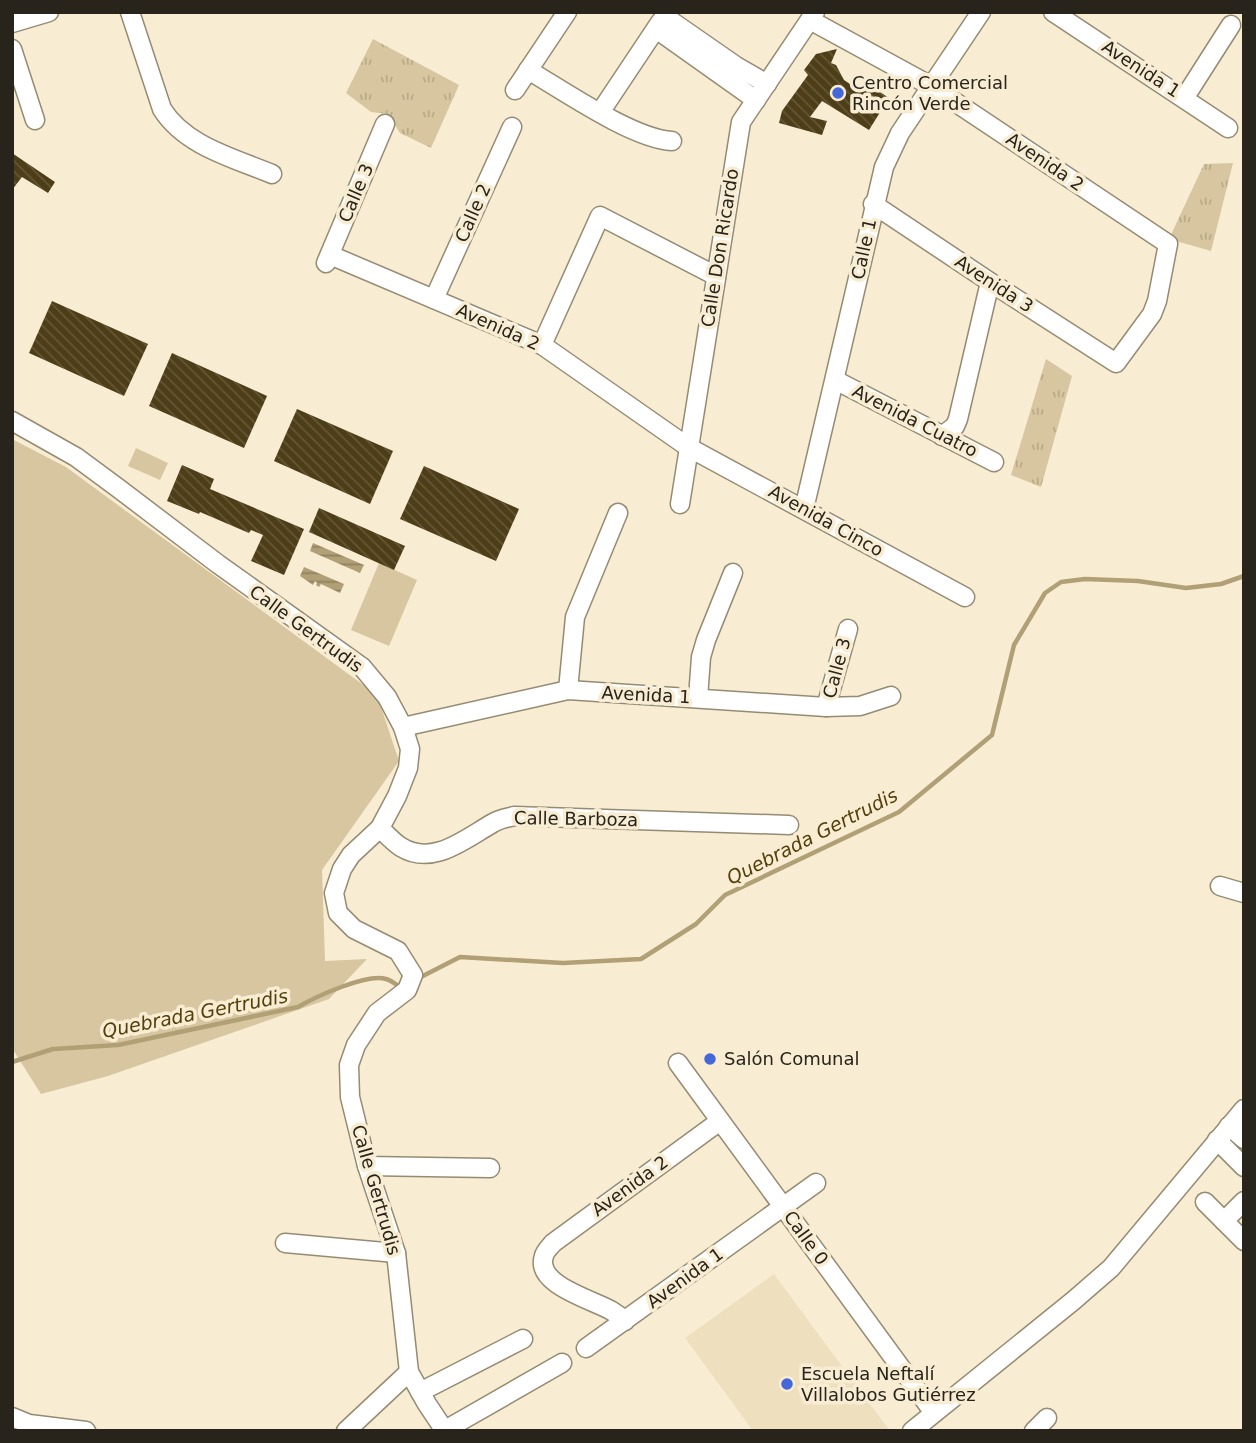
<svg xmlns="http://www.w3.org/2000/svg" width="1256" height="1443" font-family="'DejaVu Sans',sans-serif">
	<defs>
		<pattern id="park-tufts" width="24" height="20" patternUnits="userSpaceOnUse" patternTransform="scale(1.75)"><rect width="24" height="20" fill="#d7c69f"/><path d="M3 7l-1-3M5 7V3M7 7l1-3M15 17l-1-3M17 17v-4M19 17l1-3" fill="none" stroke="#b9aa88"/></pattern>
		<pattern id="water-rules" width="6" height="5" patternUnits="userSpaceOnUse" patternTransform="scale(1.75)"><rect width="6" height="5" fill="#b19f76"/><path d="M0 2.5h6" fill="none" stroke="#908160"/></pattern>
		<pattern id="building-back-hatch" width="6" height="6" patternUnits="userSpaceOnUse" patternTransform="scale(1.75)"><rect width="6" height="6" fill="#4d3e17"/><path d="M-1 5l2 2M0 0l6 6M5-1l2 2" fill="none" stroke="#645738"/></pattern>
	</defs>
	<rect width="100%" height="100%" fill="#f8edd3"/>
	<polygon fill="#eee0bf" points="774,1274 890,1431 753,1431 685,1338"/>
	<g fill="#d7c69f">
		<polygon points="12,439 66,467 377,695 399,761 322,870 325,961 367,959 329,999 108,1076 41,1094 12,1048"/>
		<polygon points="136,448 168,463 160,480 128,466"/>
		<polygon points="379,563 417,580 389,646 351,630"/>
	</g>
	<g fill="url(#park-tufts)">
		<polygon points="373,39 459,85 431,148 400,133 388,114 371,112 346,93"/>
		<polygon points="1233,163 1211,251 1169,239 1204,164"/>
		<polygon points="1046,359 1072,376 1041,487 1011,475"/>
	</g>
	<g fill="url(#water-rules)">
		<polygon points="313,543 364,565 360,573 310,551"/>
		<polygon points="304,567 344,584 340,593 321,584 319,587 316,585 317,583 315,581 313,585 300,576"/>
	</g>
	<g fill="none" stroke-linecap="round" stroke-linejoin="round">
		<g stroke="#b19f76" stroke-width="4.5">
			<polyline points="417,979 460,957 563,963 641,959 696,924 725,895 899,812 992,735 1014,645 1045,593 1061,582 1085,579 1138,581 1186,588 1221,584 1244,576"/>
			<path d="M12,1062l41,-13 65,-4 180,-38c17,-10 69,-34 88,-28 5,1 10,6 15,8l2,-1"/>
		</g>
	</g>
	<g fill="url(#building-back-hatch)">
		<polygon points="837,49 831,63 836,65 844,80 853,86 871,86 889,98 869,130 822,101 810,117 827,121 822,135 779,123 782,111 808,75 804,70 816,54"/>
		<polygon points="12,153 55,182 48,193 22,177 12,190"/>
		<polygon points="52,301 148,344 124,396 29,353"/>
		<polygon points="172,353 267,396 244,448 149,406"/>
		<polygon points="297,409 393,451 370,504 274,461"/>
		<polygon points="182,465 214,479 210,489 304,529 284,575 251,561 263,535 251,530 249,533 200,512 199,514 167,501"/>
		<polygon points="424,466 519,509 496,561 400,519"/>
		<polygon points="319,508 405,546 394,570 309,532"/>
	</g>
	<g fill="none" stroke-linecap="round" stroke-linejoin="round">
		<g stroke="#958b73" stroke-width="21">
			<g id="minor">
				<path d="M130,12l32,97c23,37 72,49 110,65"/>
				<polyline points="1053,12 1228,128"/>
				<polyline points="664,16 736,66 767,84"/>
				<polyline points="810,20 931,86 1168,244 1157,301 1152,314 1116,363 990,282 873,204"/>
				<polyline points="12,23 49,12"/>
				<polyline points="656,29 756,100"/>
				<polyline points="12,49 35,120"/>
				<path d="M528,70c36,21 105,69 144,71"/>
				<polyline points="515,90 567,12"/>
				<polyline points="1185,97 1231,25"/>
				<polyline points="601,111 661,21"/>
				<polyline points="330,255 542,345 688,447 965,597"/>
				<polyline points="326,263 385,124"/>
				<polyline points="434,299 512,127"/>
				<polyline points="542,345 600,216 716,276"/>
				<polyline points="835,380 994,462"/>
				<polyline points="12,421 76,457 118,488 218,564 362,667 387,697 403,727 410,749 408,768 397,796 380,828 351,855 342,869 334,893 338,913 354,929 398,951 413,975 407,990 377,1013 356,1045 349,1065 350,1097 367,1166 396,1253 409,1372 427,1404 445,1431"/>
				<polyline points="942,436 955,426 958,419 990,282"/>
				<polyline points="680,504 741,122 815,12"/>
				<polyline points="804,509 884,167 900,133 981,12"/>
				<polyline points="568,690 575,617 618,513"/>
				<polyline points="698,698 701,657 706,640 733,573"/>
				<polyline points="826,707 848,629"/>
				<polyline points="403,727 568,690 826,707 860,706 891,696"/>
				<path d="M380,828c6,6 13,14 21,19 32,20 65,-9 92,-24 6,-4 14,-5 21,-7l275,9"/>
				<polyline points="1220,886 1244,893"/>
				<polyline points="678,1063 934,1413"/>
				<polyline points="1229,1126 1244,1139"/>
				<polyline points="1217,1140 1244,1167"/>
				<polyline points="367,1166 490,1168"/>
				<polyline points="1205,1202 1244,1241"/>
				<polyline points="1224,1221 1244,1201"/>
				<polyline points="285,1243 396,1253"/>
				<path d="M625,1321c-4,-4 -8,-7 -13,-10 -18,-11 -78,-26 -68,-55 1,-5 6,-9 9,-13l167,-122"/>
				<polyline points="586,1348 816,1183"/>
				<polyline points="420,1392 523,1339"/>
				<polyline points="12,1417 29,1424 86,1431"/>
				<polyline points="445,1430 562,1363"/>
				<polyline points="346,1431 409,1372"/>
				<polyline points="912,1431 1073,1301 1111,1268 1244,1109"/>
				<polyline points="1034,1431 1047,1418"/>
			</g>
		</g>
		<use href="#minor" stroke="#fff" stroke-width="18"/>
	</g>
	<g fill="#4467da" stroke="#f8edd3" stroke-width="2.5">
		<circle cx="838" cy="93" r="7"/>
		<circle cx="710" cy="1059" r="7"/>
		<circle cx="787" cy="1384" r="7"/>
	</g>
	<g text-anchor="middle" stroke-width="7" stroke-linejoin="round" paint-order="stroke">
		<g font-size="18" fill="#28241b" stroke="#f8edd3">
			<text transform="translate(1141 69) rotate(33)" y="6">Avenida 1</text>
			<text transform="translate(1045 162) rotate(34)" y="6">Avenida 2</text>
			<text transform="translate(356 193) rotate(-67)" y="6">Calle 3</text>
			<text transform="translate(473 213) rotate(-66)" y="6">Calle 2</text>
			<text transform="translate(720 248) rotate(-81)" y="6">Calle Don Ricardo</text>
			<text transform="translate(864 249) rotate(-78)" y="6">Calle 1</text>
			<text transform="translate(994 284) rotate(33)" y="6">Avenida 3</text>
			<text transform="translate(498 327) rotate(24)" y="6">Avenida 2</text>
			<text transform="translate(915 421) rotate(27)" y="6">Avenida Cuatro</text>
			<text transform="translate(826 521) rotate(29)" y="6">Avenida Cinco</text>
			<text transform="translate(306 629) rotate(36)" y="6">Calle Gertrudis</text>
			<text transform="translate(837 668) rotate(-75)" y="6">Calle 3</text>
			<text transform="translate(646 695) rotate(3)" y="6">Avenida 1</text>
			<text transform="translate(576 819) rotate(1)" y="6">Calle Barboza</text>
			<text transform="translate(630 1186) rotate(-36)" y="6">Avenida 2</text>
			<text transform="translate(376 1190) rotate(74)" y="6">Calle Gertrudis</text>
			<text transform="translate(806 1238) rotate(54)" y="6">Calle 0</text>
			<text transform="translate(685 1278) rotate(-36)" y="6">Avenida 1</text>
		</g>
		<g font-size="18" fill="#28241b" stroke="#f8edd3" text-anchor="start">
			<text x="852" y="89">Centro Comercial<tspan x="852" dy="21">Rincón Verde</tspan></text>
			<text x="724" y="1065">Salón Comunal</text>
			<text x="801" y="1380">Escuela Neftalí<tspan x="801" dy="21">Villalobos Gutiérrez</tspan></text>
		</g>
		<g font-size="19" font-style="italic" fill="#523f09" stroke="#f8edd3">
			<text transform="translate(812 836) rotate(-27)" y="7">Quebrada Gertrudis</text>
			<text transform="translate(195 1013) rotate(-11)" y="7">Quebrada Gertrudis</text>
		</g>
	</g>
	<rect width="1256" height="1443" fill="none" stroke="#28241b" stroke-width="28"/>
</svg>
